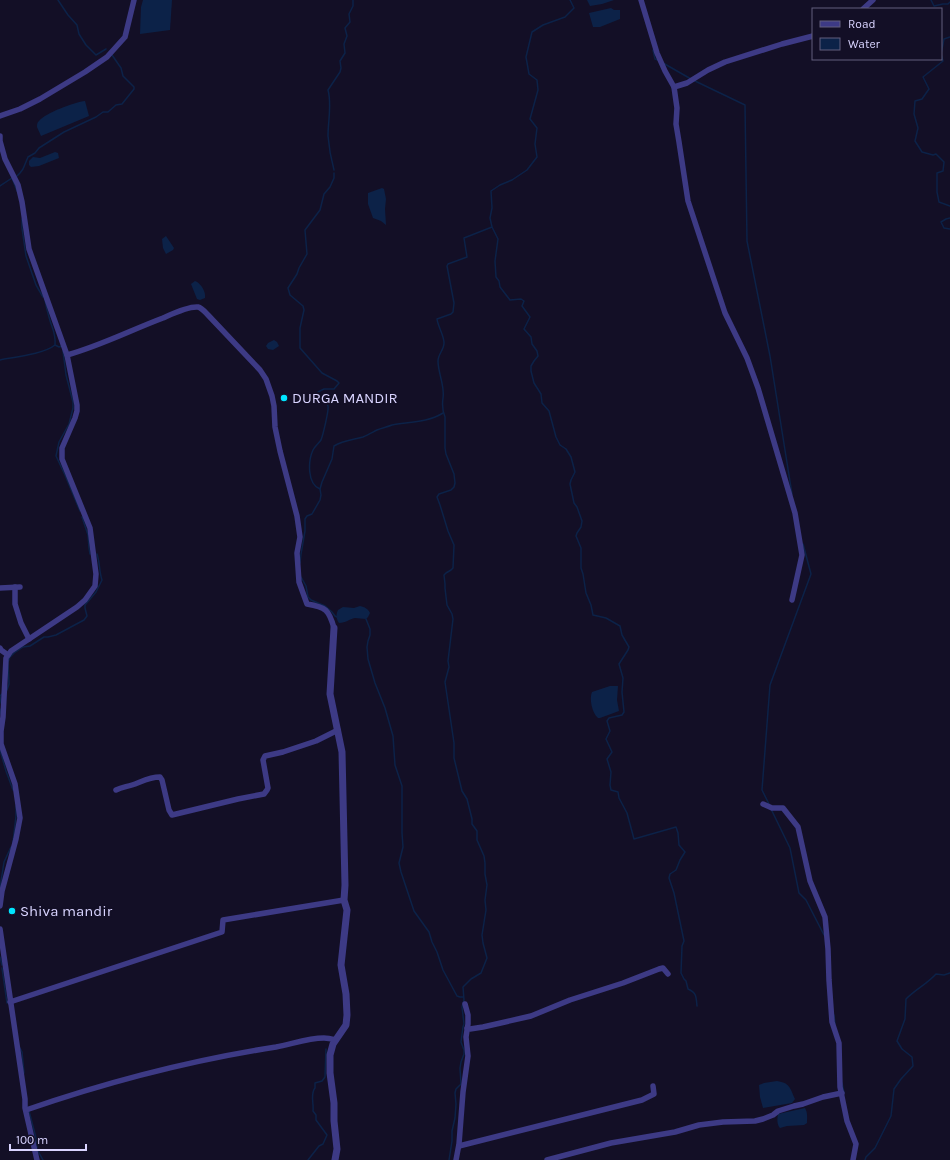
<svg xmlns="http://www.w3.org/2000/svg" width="950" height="1160" font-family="Karla,sans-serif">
	<rect width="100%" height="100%" fill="#130f26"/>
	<g fill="#0c2248">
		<polygon points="143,0 172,0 170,30 140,34 141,7"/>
		<polygon points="587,0 614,0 602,4 590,6"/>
		<polygon points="611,8 614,10 620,10 620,19 600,27 593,27 589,13"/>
		<path d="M85,101l4,15 -48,20 -4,-9c0,-3 0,-4 2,-6 6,-8 36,-19 46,-20z"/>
		<polygon points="55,152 58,153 59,158 39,166 31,167 29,165 29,161 33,157 40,158"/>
		<polygon points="382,188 384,189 386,199 385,209 386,225 381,221 373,218 368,204 368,193"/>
		<polygon points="166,236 174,248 173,250 166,254 163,248 162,239"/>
		<path d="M195,281c6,2 11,11 10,17l-5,2 -3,-1 -6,-15z"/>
		<polygon points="274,340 277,342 279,346 273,350 268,349 266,346 268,343"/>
		<path d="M360,606c5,1 8,3 10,7l-2,4 -2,2c-4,0 -7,-1 -11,-1 -6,1 -9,5 -16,5 -3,-4 -3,-9 -1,-13l5,-3 11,1z"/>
		<path d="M610,686h8l-1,14 2,11 -19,7h-2c-6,-5 -9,-20 -6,-26z"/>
		<path d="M777,1081c13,2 13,7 18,18l-3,4 -29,5 -3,-11 -1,-12 5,-2z"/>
		<path d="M805,1108c3,5 2,10 2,15l-3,2 -17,1 -7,2c-3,-3 -3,-9 -2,-14z"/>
	</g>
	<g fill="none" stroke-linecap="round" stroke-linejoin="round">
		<g stroke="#0c2248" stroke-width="1.5">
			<polyline points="58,0 68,15 77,25 79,34 86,45 96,55 106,49"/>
			<path d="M570,0l4,8 -9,9 -22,8 -11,7 -6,25 3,17 8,6 1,10 -8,29 7,9 -2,16 2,13 -10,13 -15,10 -12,5 -9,6 1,17 -2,10 2,9 6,12 -3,22 1,16 3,4 1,6 10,13 11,-1 3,2 -2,5 8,11 -6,12 7,8 1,7 5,7 1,5 -4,5 -3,5v5l3,12 7,11 1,9 7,8 7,26 4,8 6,4 5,8 4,15 -4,8 -1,4 4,19 3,4 5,14 -1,6 -4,6 -1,3 5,12v20l2,6 3,19 5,12 2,10 13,3 14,8 2,9 7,12 -1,3 -9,14 4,14 -1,14 2,20 -2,3 -13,3 -2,3 3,10 -4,8 6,13 -5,7 4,13 -1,13 1,5 7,2 1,6 8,15 7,26 42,-12 2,6 1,12 6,7 -5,8 -4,10 -6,4 -1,4 5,15 10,48 -2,5 -1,27 3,6 2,2 2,8c9,4 8,8 9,17"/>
			<polyline points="931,0 934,6 943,4 948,4 950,2"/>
			<polyline points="653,50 655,59 658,60"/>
			<polyline points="941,54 943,61 923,77 929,89 922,99 915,101 914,114 918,128 915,141 922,152 933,155 936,154 944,162 943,171 937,173 937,192 939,202 950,206"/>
			<polyline points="941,54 944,39 950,37"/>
			<polyline points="663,63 691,79"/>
			<polyline points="695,81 745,105 747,241 770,356 792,494"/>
			<path d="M334,170c-3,-11 -5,-22 -6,-34 0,-15 4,-32 0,-46l12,-18 1,-4 -1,-7 5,-8 -1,-9 3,-8 -2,-8 5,-6 -1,-8 4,-8v-6"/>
			<polyline points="17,176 20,173 23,169 28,157 35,153 39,148 64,132 96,117 103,112 108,112 116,105 122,104 134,89 134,87 123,76 121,68 112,55"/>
			<polyline points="0,186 12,178 17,191"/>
			<polyline points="950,218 946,219 941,222 944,228 950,229"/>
			<polyline points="22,219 22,228 26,256 36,285 43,297"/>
			<path d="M45,300c1,6 2,11 4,17 3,12 7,15 6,28l4,2 3,-1"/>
			<polyline points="63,351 66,375 73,402 73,408 69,424 59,442 56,456 65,475 80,511"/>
			<path d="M0,360c15,-3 44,-6 55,-15"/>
			<path d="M320,489c-13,-5 -12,-28 -7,-39 2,-4 6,-7 8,-10 2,-5 8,-30 7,-34 -2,-6 -7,-7 -11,-11l1,-3 6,-3h10l5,-6 -2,-2 -15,-8 -22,-25v-20l4,-18 -1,-4 -13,-11 -2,-7 9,-14 2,-6 8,-14 -2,-24 15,-20 4,-16 6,-7 4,-9v-5"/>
			<polyline points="82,517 88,535 89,548 90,554"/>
			<path d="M300,563l1,-9 4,-23v-12l2,-3 5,-2 8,-14 1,-5 -1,-6 2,-7 10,-23 2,-13c10,-6 19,-6 29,-9 5,-2 10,-5 14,-7 5,-2 10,-3 15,-5 17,-3 37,-3 51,-12"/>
			<polyline points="301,577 306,586 308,597 311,600 325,606 332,612 335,616 337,617"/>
			<polyline points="366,619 370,629 370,635 368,641 367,647 368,659 375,683 385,708 393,736 395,765 402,786 402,833 403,847 399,863 401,872 414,911 429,932 432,942 437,952 443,970 457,996 460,997 463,997"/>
			<path d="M7,690l2,-6 -1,-22 2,-5 4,-4 9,-6 7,-1 14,-9h4l8,-2 28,-15 3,-4 -2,-8v-3l11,-13 6,-12c-3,-9 -2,-17 -5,-26"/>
			<polyline points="1,703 0,696 2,694"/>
			<polyline points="0,714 1,709"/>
			<polyline points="0,750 6,771 13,790"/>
			<polyline points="769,804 762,790 770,685 811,574 803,544"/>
			<polyline points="771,809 790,848 799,893 806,900 824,935"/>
			<polyline points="13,842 16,816 16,806"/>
			<polyline points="0,888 4,862 11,847"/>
			<polyline points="0,957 2,965"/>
			<polyline points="2,968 7,1003"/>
			<polyline points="834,1015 835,1024"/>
			<polyline points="20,1048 22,1052 24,1073"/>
			<polyline points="842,1083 844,1093"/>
			<polyline points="29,1111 36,1138 37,1148"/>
			<polyline points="38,1151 43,1160"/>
			<path d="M308,1160l11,-14 4,-2 4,-9 -11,-15v-5l-3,-4c1,-7 -3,-17 2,-23v-5l7,-2 3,-4 1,-28"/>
			<path d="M449,1160l3,-19v-10l3,-13 1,-14 -1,-11 1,-4 5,-5 -1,-16 1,-6 3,-8v-4l-3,-8 2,-15 1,-3 -2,-17 2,-7 -1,-13 8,-8 10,-6 6,-15 -4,-15 -1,-8 4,-25 -1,-10 2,-15 -2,-11v-11l-1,-7 -7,-16v-9l-5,-7v-5l-5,-20 -5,-8 -8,-33v-15l-9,-61 4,-15 -1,-6 5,-42 -1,-5 -5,-9 -2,-17v-4l-1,-9 2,-2 5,-3 2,-2 1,-23 -6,-14 -8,-26 -3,-8 2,-3 12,-4 3,-3 1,-4 -1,-9 -8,-20 -1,-6v-31c-3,-7 -3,-12 -2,-19 2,-12 -5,-25 -5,-37 0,-7 6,-11 6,-18 0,-8 -6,-16 -7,-24l14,-5 2,-2 1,-9 -7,-37 1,-2 19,-7 -3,-19 28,-11"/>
			<path d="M865,1160l1,-3 9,-9 16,-32 3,-27 7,-10 12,-13 -1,-9 -10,-8 -5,-8 8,-22 1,-20c10,-10 21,-15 30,-25l8,1 6,-2"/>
		</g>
		<g stroke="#3d3a85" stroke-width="5.5">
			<polyline points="641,0 657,53 665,71 674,87 677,108 676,124 679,142 688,201 725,313 747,358 758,388 795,513 802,555 792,600"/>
			<polyline points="863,9 873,0"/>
			<polyline points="674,87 687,83 708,70 725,62 782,44 813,36"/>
			<polyline points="0,116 20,109 40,99 85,72 107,57 125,37 134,0"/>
			<polyline points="0,136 0,141 5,159 18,185 22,202 29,249 67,355 77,405 77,411 75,418 62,448 62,459 90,528 96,574 95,586 85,600 77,607 11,651 6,658 3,717 1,731 1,744 15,784 20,818 16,839 2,891 0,906"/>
			<path d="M67,355c33,-9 64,-25 96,-37 9,-4 25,-12 35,-11 4,1 7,5 10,8l52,55 6,9 6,17 2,10 1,21 5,24 17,65 3,21 -3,16 2,29 8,22c19,3 22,6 27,24"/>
			<polyline points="15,587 15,604 21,623 29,639"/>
			<polyline points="0,588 20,587"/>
			<polyline points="0,648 1,650 8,655"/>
			<path d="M116,790c6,-3 10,-3 16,-5 9,-3 17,-8 28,-8l2,3 7,30 3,5 66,-16 26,-5 3,-4 1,-2 -5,-28 2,-4 18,-4 33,-11 22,-11"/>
			<polyline points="763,804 772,808 783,808 798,827 810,881 825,917 828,949 829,980 832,1022 839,1043 840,1087 847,1121 856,1144 853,1160"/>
			<polyline points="0,929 25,1099 25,1108 37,1160"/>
			<polyline points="10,1002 222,932 223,920 344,900"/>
			<polyline points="467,1028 470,1029 483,1027 531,1016 570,1000 623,983 659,969 663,968 668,974"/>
			<path d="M26,1110c81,-28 166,-50 250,-63 16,-3 32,-9 48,-9 4,0 8,1 12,2"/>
			<polyline points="459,1146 642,1100 654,1094 653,1086"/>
			<polyline points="456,1160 459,1144 463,1092 468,1056 466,1037 468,1024 468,1015 465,1004"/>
			<polyline points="547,1160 611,1143 675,1132 699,1125 723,1122 755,1121 763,1119 773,1115 778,1111 794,1106 803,1104 823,1097 842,1093"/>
		</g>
		<polyline stroke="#3d3a85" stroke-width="7" points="334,628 330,694 342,752 345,885 344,900 347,910 341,965 346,994 347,1015 346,1025 333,1044 330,1055 330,1073 334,1103 334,1121 337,1149 335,1160"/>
	</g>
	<g fill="#00e5ff" stroke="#130f26" stroke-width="1.5">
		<circle cx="284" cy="398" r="4"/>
		<circle cx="12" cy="911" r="4"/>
	</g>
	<g text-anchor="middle" stroke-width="4" stroke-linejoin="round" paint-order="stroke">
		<g font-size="15" fill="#d9d4ff" stroke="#130f26" text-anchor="start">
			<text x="292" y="403">DURGA MANDIR</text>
			<text x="20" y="916">Shiva mandir</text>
		</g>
	</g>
	<rect x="812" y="8" width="130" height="52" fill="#130f26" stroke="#625e7d"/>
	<rect x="820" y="21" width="20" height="6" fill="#3d3a85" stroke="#625e7d"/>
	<text x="848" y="28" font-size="12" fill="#d9d4ff">Road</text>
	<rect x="820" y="38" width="20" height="12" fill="#0c2248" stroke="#625e7d"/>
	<text x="848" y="48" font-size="12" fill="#d9d4ff">Water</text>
	<path d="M10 1144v6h76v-6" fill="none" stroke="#d9d4ff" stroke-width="2"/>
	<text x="16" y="1144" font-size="12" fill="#d9d4ff" stroke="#130f26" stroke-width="3" paint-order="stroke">100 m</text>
</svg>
